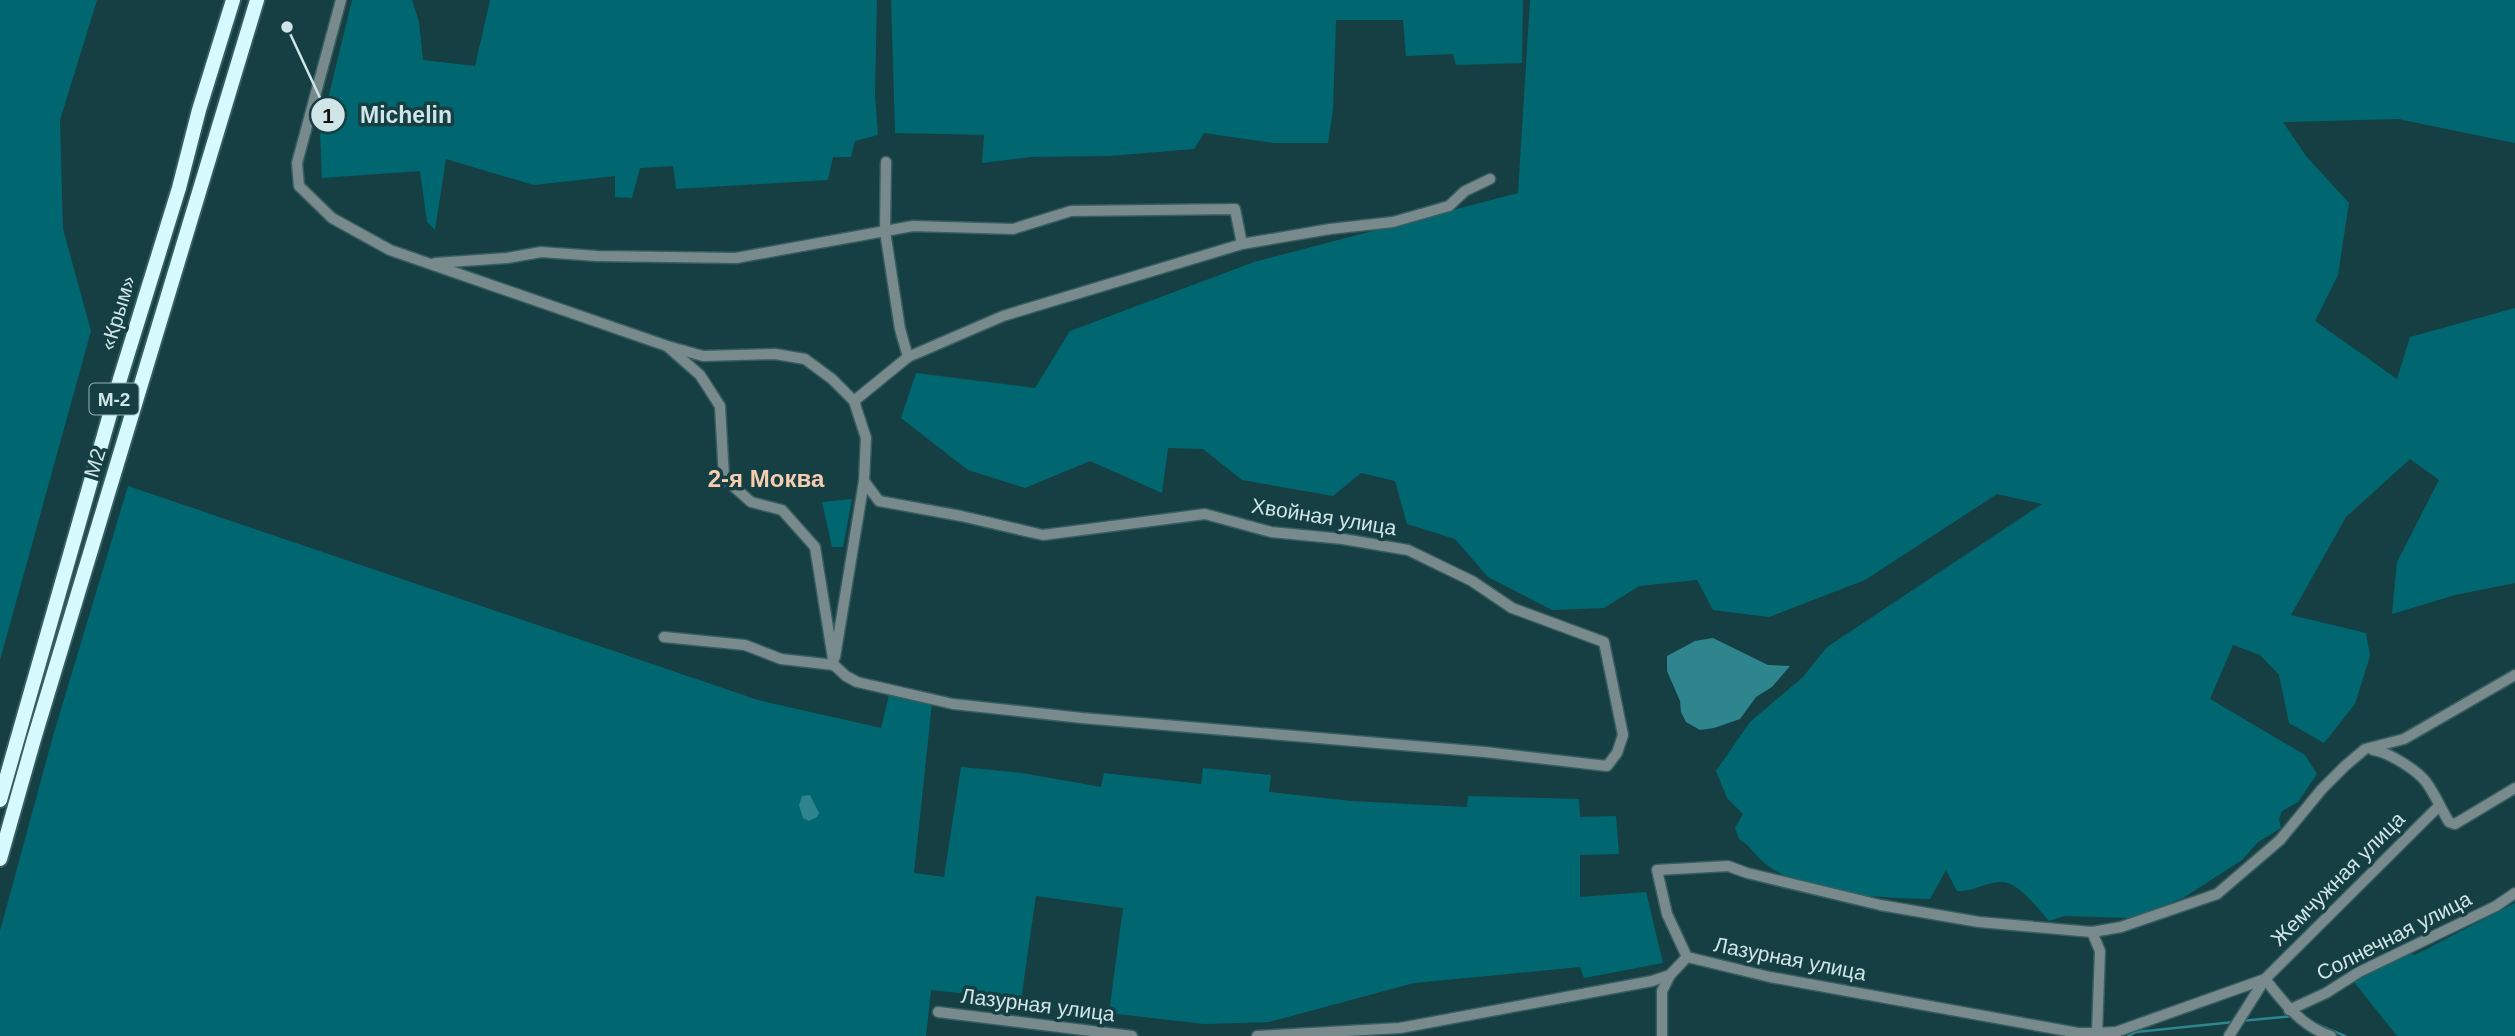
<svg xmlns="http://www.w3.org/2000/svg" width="2515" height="1036" font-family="Arial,sans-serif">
	<rect width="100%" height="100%" fill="#153f43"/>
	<g fill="#006770">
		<polygon points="0,0 97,0 60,120 63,229 91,331 0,660"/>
		<polygon points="352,0 412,0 419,22 423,60 475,66 490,0 877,0 875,95 878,135 855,141 851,157 833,157 828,180 676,189 673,166 640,168 632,198 615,197 615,176 534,185 446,159 435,230 427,222 420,171 322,178 320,132"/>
		<polygon points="891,0 1523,0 1522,63 1456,65 1453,54 1406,56 1403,20 1336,20 1333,109 1328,143 1273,143 1204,133 1194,149 1109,156 1030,157 982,163 984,135 895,133"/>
		<path d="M1530,0h985v143l-117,-24 -115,3 23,34 43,47 -11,72 -23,46 82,58 13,-42 105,-29v275l-60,12 -63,19 5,-52 42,-82 -29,-21 -64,58 -55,98 75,18 4,23 -15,48 -31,39 -35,-20 -10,-48 -19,-20 -27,-10 -23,54 95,56 12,19 -19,28 -16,9 -3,8 2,9 -23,14 -16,18 -59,38 -53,20 -66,-2 -15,5c-11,-12 -31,-40 -48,-39 -15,0 -28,10 -44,9l-11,-21 -16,29c-48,-1 -124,-4 -163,-34 -11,-8 -16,-19 -28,-26l-4,-11 8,-14 -16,-16 -11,-27 34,-49 53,-45 24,-30 215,-143 -45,-10 -132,86 -96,37 -56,-7 -16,-30 -58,6 -35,22 -52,2 -64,-33 -33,-38 -48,-15 -12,-43 -34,-8 -28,23 -91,-16 -39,-31 -35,-1 -6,45 -72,-32 -65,27 -57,-18 -67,-52 15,-45 119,15 35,-57 184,-69 264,-69z"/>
		<polygon points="128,486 758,700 881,728 889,695 932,703 914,873 944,877 961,767 1022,773 1101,787 1104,773 1201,784 1203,768 1271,775 1269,792 1351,801 1467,807 1468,796 1579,799 1580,817 1616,816 1619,854 1580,855 1580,897 1646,892 1663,963 1584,978 1580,967 1414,983 1269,1022 1204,1024 1109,1013 1123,908 1036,896 1021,1000 931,990 926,1036 0,1036 0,931 53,736"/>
		<polygon points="852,499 843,547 832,547 822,502"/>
		<polygon points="2515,903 2515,1036 2397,1036 2354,982 2363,973 2409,953 2415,955"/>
	</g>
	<g fill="#2f858e">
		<polygon points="1713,638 1768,665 1790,666 1772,687 1756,697 1740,719 1714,728 1700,730 1686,722 1681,712 1680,701 1667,671 1667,656 1695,641"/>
		<polygon points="810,795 819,813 817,817 809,821 803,818 799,805 802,796"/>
	</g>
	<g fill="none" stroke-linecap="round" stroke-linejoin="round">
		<g stroke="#2f858e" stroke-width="2.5">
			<polyline points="2241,1021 2293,1016"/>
			<polyline points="2316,1024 2345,1036"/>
			<polyline points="2128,1036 2136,1032 2234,1022"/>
		</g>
		<g stroke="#375d61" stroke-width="13">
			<g id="minor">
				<polyline points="341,0 297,163 299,186 332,218 390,250 667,346 703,356 775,354 805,359 832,379 854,401 866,438 864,481 835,657"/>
				<polyline points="886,162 885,231 900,329 908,357"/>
				<polyline points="435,263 507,258 541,252 597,256 736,258 913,226 1013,229 1071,211 1235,209 1242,244"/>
				<polyline points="667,346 700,375 720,406 724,478 751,502 782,510 815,547 834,665 846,676 857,682 953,704 1082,718 1485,752 1607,766 1617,753 1623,735 1604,642 1512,608 1472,581 1408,550 1343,539 1271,532 1205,514 1043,535 961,516 879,501 864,481"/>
				<polyline points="854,401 908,357 1003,316 1242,244 1330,229 1393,222 1449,206 1465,191 1490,179"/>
				<polyline points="664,637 745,645 781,659 834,665"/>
				<path d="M2373,750c15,2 44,20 53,32 9,12 15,27 23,40l6,2 60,-36"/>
				<polyline points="1687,957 1667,914 1657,870 1728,866 1747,873 1880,905 1979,922 2092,932 2121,927 2217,894 2280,840 2322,789 2345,766 2365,749 2404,739 2515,675"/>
				<polyline points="2289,1010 2326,993 2359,972 2496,906 2515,893"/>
				<polyline points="938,1012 1132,1036"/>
				<path d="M2097,1033l19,-1 149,-53c18,23 37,48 66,57"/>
				<polyline points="1257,1036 1400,1028 1652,981 1670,975 1687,957 1770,977 2078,1033 2097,1033 2100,951 2092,932"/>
				<polyline points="1662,1036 1662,991 1670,975"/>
				<polyline points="2229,1036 2265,979 2439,806"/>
			</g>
		</g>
		<g stroke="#375d61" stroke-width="18">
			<g id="highway">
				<polyline points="0,800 120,379 179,188 199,110 233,0"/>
				<polyline points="0,859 34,739 257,0"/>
			</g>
		</g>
		<use href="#minor" stroke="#788a8c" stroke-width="10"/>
		<use href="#highway" stroke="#d7fafe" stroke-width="14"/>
	</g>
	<g text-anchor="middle" stroke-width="7" stroke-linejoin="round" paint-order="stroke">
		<rect fill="#153f43" stroke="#98b3b6" stroke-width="2" x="89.5" y="383.5" width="49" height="31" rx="5"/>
		<g font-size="19" font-weight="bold" fill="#d0e5e7">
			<text x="114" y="406">М-2</text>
		</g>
		<g font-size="21" fill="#d0e5e7" stroke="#153f43">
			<text transform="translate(118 313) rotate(-73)" y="7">«Крым»</text>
			<text transform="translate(95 463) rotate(-73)" y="7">М2</text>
			<text transform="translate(1324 517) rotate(9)" y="7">Хвойная улица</text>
			<text transform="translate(2338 879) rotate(-45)" y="7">Жемчужная улица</text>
			<text transform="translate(2394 936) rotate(-27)" y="7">Солнечная улица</text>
			<text transform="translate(1790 959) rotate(11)" y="7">Лазурная улица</text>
			<text transform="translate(1038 1005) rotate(7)" y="7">Лазурная улица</text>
		</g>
		<g font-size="24" font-weight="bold" fill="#f7cdb2" stroke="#153f43">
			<text x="766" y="487">2-я Моква</text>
		</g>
	</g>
	<path fill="none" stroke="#d0e5e7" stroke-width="2.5" d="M287 27L328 115"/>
	<g fill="#d0e5e7" stroke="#153f43" stroke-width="2.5">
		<circle cx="287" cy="27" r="7"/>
		<circle cx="328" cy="115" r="18"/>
	</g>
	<g font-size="21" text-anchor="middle" font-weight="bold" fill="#111">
		<text x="328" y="123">1</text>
	</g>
	<g font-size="23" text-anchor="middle" font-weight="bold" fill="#d0e5e7" stroke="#153f43" stroke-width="7" stroke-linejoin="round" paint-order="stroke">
		<text x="406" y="123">Michelin</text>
	</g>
</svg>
